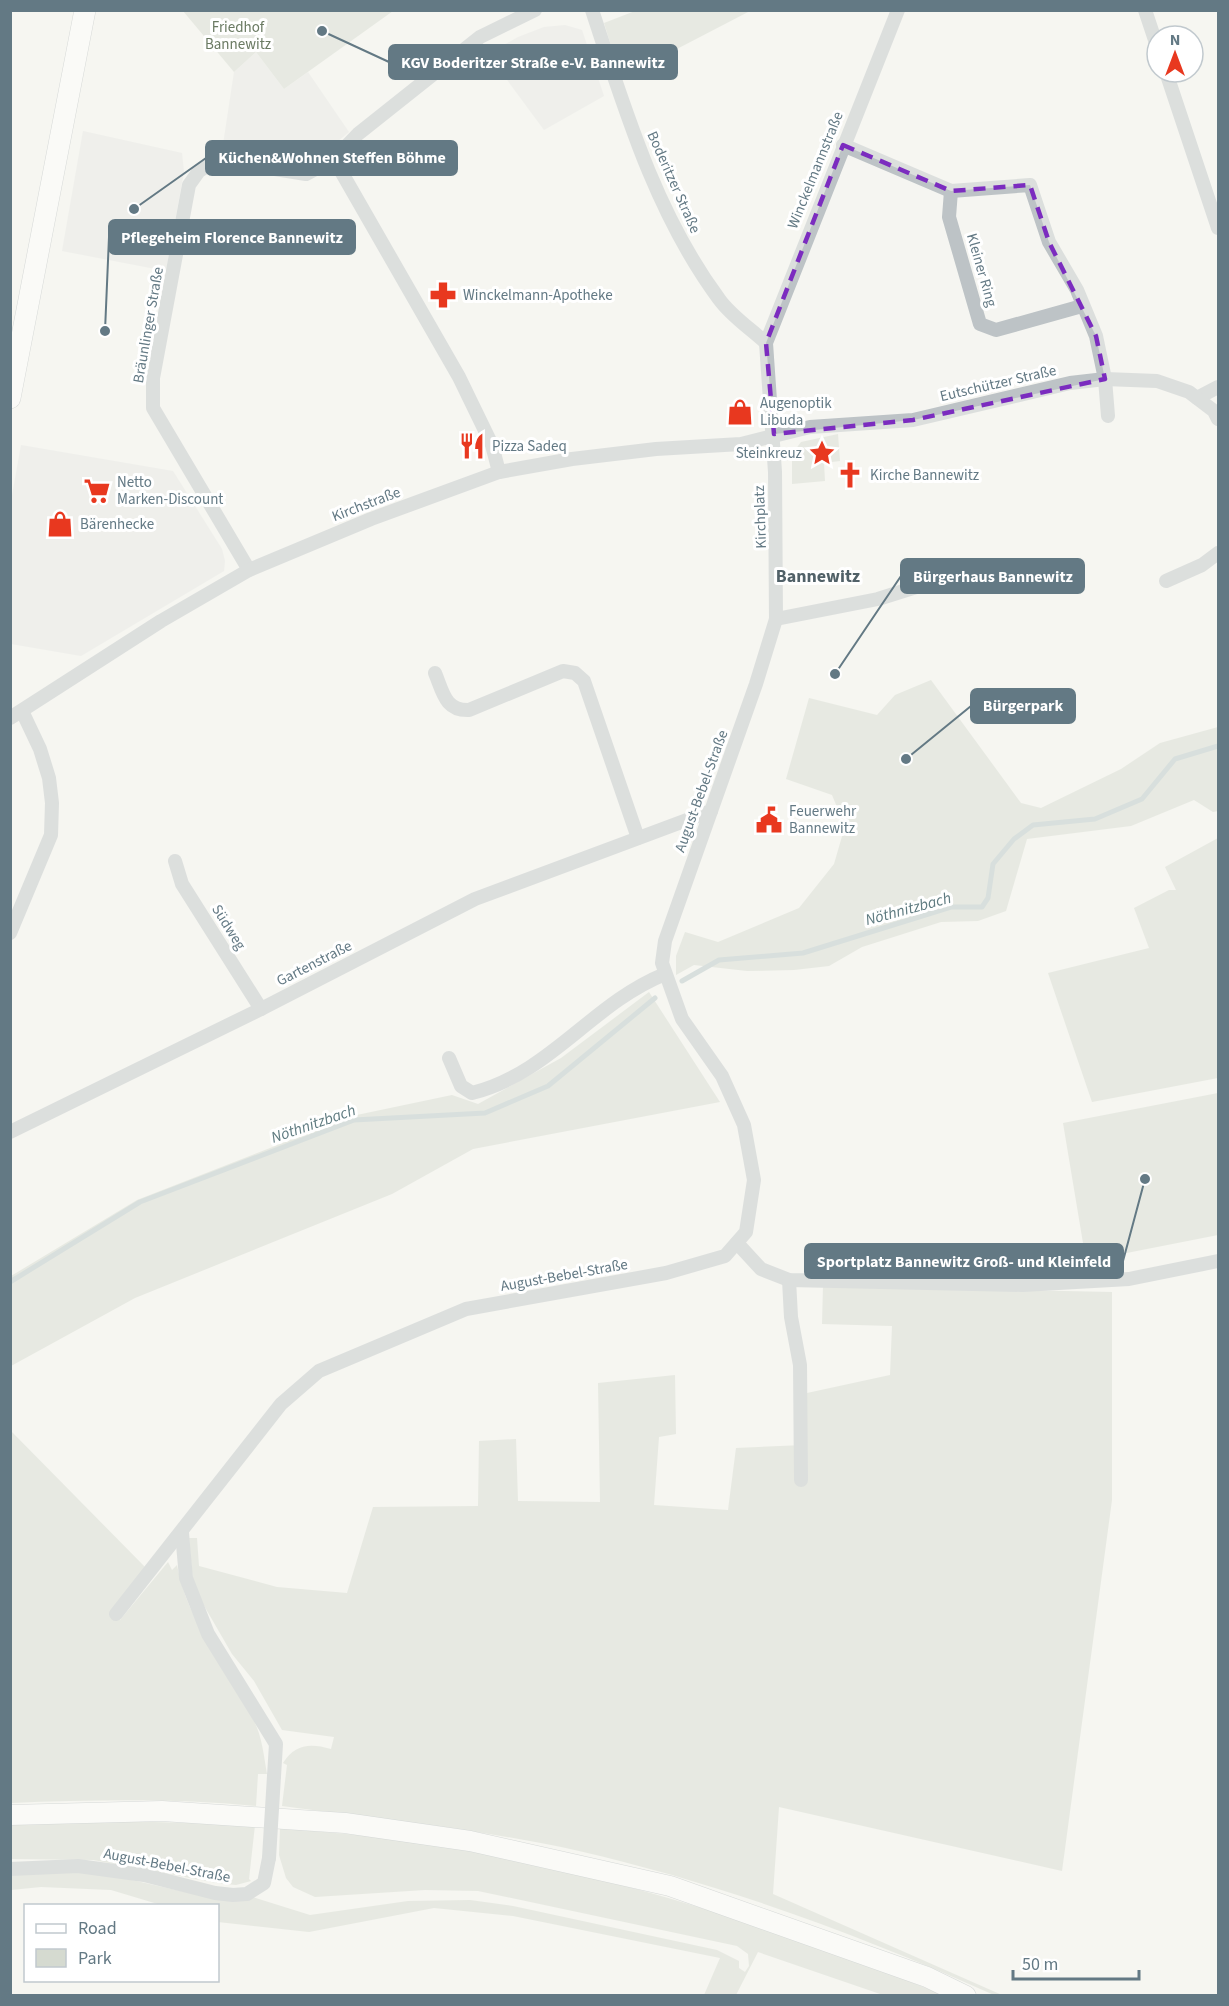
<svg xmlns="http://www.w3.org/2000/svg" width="1229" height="2006" font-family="'Source Sans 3',sans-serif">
	<rect width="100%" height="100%" fill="#f5f5f1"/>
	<g fill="#e6e7e5">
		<polygon points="565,25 582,30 604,96 544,130 488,54 518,37 544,27"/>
		<polygon points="256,52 284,89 308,72 349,132 325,152 294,163 222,151 234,72"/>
		<polygon points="83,131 182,153 184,172 166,271 62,251"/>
		<polygon points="21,445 173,471 222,549 225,561 224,571 81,656 11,644 11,501"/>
	</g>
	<g fill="#d5dad0">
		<polygon points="183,11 393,11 284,89 256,52 234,72"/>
		<polygon points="635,11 750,11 621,78 604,23"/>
		<polygon points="838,434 840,461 824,463 825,481 792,484 792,454 801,442"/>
		<polygon points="931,680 1021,803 1041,808 1121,769 1160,743 1218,727 1218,811 1213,812 1194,800 1131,826 1027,839 1006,911 978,921 941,922 862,947 829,966 794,970 747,971 694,965 676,975 676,956 685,932 718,942 799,908 834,864 845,826 832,795 786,779 809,698 877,715 895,695"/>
		<polygon points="1218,838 1218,1078 1092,1102 1048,973 1149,948 1134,908 1169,890 1176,890 1165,867"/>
		<polygon points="649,992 720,1102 473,1149 392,1194 135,1298 11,1366 11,1276 137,1200 352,1116 452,1095 478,1104 561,1058"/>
		<polygon points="1218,1093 1218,1235 1086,1261 1063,1123"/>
		<path d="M823,1286l289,6v208l-50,371 -283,-64 -6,87 229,101h-8c-133,-60 -272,-111 -415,-144 -99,-22 -198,-32 -297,-45l5,-41 -4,-2c12,-19 27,-20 48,-14l3,-12 -52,-7 -28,-49 -22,-27 -33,-57 -6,-15 -4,-44h8l2,28 78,21 70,6 26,-86 105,-1 1,-65 37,-2 2,62 82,1 -2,-119 77,-8 1,59 -17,3 -5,68 74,5 8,-62 68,-3 3,-52 83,-18 2,-49 -70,-2z"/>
		<path d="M10,1430l135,137 -35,46 10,7 48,-58 4,8 5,-5c11,60 51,103 77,156 8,15 10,36 13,53h-9l-2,32c-82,-8 -163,-6 -245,-3z"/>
		<polygon points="121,1821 255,1825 249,1879 251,1881 236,1885 217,1883 93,1860 11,1859 10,1825"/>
		<path d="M280,1828c54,5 109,9 163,18 173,30 338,82 500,149h-60l-125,-43 -22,43h-32l16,-37 -207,-42 -79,-8 -125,24 -91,-10v-16l-57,-1 -50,-15 -70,-3 -30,3 -1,-18h72l50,8 75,17h45l58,18 98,-14 62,-1 43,6 204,44 22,11v7l6,4 4,-6 -1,-12 -11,-8 -259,-55 -53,-1 -110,7 -22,-10 -7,-9 -7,-23z"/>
	</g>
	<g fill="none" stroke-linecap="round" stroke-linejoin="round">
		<g stroke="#b4c4c6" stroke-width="5">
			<polyline points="682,981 719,960 803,953 951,907 982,907 988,898 993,864 1014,839 1033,825 1095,819 1142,799 1175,759 1218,746"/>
			<polyline points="10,1282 140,1202 354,1120 485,1113 548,1086 655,998"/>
		</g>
		<g stroke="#b0b7bb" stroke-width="21">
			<polyline id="secondary" points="10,1815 162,1811 345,1823 470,1841 670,1886 927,1977 966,1996"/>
		</g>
		<g stroke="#b1b7ba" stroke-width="22">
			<polyline id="primary" points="10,398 85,10"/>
		</g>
		<g stroke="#bdc3c6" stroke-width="14">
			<path d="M592,10c33,100 64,204 127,289 12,17 32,30 47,44"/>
			<polyline points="1145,10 1157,46"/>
			<polyline points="1166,72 1218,228"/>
			<polyline points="843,145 951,191 1030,185 1049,242 1077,290 1096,336 1105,379 1108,416"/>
			<polyline points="334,159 459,377 492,445 499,472"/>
			<polyline points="951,191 949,217 980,324 996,330 1082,306"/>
			<polyline points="1197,398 1218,387"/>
			<polyline points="249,570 153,408 153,378 189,185 199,171 218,160 306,174 334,159 358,134 480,37 535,10"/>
			<polyline points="1166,581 1202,565 1218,553"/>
			<polyline points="776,619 878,599 932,582 956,570 966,570 975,578"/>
			<path d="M435,673c8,19 10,38 34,37l94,-39 12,2 9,8 54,157"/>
			<polyline points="10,718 161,621 249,570 371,519 499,472 572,459 656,449 741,444 810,427 913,420 1070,383 1105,379 1157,381 1189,392 1214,411 1218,419"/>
			<polyline points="175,861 182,884 261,1009"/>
			<polyline points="10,933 51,835 52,803 49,778 40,749 22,711"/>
			<path d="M449,1058l12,28 11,7c79,-20 119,-89 193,-119"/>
			<polyline points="10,1132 261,1009 475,899 711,811"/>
			<polyline points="737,1243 761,1269 789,1280 1023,1285 1129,1279 1218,1261"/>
			<polyline points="789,1280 791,1317 800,1365 801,1480"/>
			<polyline points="182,1533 186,1578 208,1634 276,1744 274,1776"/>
			<polyline points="116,1614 281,1404 319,1371 466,1309 666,1273 725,1256 746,1232 754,1180 744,1125 722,1076 682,1019 662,963 665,941 756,684 776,619 775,472 766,343 898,10"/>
			<polyline points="10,1869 78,1866 144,1875 215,1893 233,1895 247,1894 264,1883 269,1858"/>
		</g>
		<use href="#secondary" stroke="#fff" stroke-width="20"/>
		<use href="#primary" stroke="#fff" stroke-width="21"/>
		<polyline stroke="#bdc3c6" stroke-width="14" points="269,1858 274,1776"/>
	</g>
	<path d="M0 0H1229V2006H0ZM843,145l108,46 79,-6 19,57 47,94 9,43 -192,41 -139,14 -8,-91z" fill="#f5f5f1" fill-opacity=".55" fill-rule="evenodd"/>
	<path fill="none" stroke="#7b2cbf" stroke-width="4.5" stroke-dasharray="12 8" stroke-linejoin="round" d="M843,145l108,46 79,-6 19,57 47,94 9,43 -192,41 -139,14 -8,-91z"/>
	<defs>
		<g id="pharmacy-bare" transform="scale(2.07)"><path d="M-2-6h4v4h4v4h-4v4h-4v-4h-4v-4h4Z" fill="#e8381f" stroke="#fff" stroke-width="2.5" paint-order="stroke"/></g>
		<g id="shop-bare" transform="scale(2.07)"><path d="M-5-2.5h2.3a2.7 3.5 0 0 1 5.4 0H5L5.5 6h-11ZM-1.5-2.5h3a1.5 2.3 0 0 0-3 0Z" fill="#e8381f" stroke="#fff" stroke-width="2.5" paint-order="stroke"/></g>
		<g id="restaurant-bare" transform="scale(2.07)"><path d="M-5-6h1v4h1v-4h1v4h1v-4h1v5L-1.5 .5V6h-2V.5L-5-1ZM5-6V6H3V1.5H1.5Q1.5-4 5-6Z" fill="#e8381f" stroke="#fff" stroke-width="2.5" paint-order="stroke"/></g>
		<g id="sight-bare" transform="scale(2.07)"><path d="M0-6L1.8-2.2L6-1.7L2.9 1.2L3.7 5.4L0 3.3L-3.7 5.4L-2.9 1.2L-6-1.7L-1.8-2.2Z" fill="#e8381f" stroke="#fff" stroke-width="2.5" paint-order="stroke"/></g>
		<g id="church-bare" transform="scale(2.07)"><path d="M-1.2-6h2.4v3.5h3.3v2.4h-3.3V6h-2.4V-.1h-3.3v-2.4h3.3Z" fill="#e8381f" stroke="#fff" stroke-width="2.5" paint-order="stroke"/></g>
		<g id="supermarket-bare" transform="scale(2.07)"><path d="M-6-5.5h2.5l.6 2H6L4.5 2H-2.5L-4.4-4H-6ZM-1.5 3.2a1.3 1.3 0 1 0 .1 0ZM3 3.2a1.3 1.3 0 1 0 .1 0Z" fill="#e8381f" stroke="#fff" stroke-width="2.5" paint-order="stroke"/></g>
		<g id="civic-bare" transform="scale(2.07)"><path d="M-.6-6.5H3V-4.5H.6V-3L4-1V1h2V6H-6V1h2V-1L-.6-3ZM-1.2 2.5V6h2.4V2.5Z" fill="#e8381f" stroke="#fff" stroke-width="2.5" paint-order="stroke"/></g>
	</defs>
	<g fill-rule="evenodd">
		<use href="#pharmacy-bare" x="443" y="295"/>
		<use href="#shop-bare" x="740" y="412"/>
		<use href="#restaurant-bare" x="472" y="446"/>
		<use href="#sight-bare" x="822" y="453"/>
		<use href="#church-bare" x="850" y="475"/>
		<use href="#supermarket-bare" x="97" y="491"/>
		<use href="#shop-bare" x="60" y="524"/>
		<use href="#civic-bare" x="769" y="820"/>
	</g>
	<g text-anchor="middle" stroke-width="6" stroke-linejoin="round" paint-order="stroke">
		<g font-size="15" fill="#6a7a62" stroke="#fff">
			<text x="238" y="32">Friedhof<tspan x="238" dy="17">Bannewitz</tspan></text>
		</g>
		<g font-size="15" fill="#637984" stroke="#fff">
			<text transform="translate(815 170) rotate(-68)" y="5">Winckelmannstraße</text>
			<text transform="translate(674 182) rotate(66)" y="5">Boderitzer Straße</text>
			<text transform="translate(982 270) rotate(74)" y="5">Kleiner Ring</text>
			<text transform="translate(148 325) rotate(-80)" y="5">Bräunlinger Straße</text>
			<text transform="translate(998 383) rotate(-13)" y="5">Eutschützer Straße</text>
			<text transform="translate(366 504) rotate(-21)" y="5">Kirchstraße</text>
			<text transform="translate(760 517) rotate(-92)" y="5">Kirchplatz</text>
			<text transform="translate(701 791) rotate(-70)" y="5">August-Bebel-Straße</text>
			<text transform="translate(229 927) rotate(58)" y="5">Südweg</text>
			<text transform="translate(314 963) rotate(-27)" y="5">Gartenstraße</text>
			<text transform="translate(564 1275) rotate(-10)" y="5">August-Bebel-Straße</text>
			<text transform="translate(167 1865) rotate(11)" y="5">August-Bebel-Straße</text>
		</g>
		<g font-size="15" fill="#637984" stroke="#fff" text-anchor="start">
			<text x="463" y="300">Winckelmann-Apotheke</text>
			<text x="760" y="408">Augenoptik<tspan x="760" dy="17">Libuda</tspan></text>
			<text x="492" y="451">Pizza Sadeq</text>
			<text x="802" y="458" text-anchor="end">Steinkreuz</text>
			<text x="870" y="480">Kirche Bannewitz</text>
			<text x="117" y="487">Netto<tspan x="117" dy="17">Marken-Discount</tspan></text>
			<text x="80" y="529">Bärenhecke</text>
			<text x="789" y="816">Feuerwehr<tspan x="789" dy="17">Bannewitz</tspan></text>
		</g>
		<g font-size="16" font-style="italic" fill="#5f7b80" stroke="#fff">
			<text transform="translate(908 908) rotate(-15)" y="6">Nöthnitzbach</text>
			<text transform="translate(313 1123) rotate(-19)" y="6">Nöthnitzbach</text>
		</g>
		<g font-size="18" font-weight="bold" fill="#516168" stroke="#fff">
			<text x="818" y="582">Bannewitz</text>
		</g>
	</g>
	<path fill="none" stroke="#637984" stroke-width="2" d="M322 31L389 62M134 209L206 158M105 331L109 237M835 674L901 576M906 759L971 706M1145 1179L1123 1261"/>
	<g fill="#637984" stroke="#fff" stroke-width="2">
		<circle cx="322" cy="31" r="6"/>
		<circle cx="134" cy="209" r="6"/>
		<circle cx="105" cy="331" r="6"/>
		<circle cx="835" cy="674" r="6"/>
		<circle cx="906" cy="759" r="6"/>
		<circle cx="1145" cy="1179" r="6"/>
	</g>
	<g fill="#637984" stroke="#637984" stroke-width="2">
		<rect x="389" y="45" width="288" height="34" rx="6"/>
		<rect x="206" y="141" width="251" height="34" rx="6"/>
		<rect x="109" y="220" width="246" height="34" rx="6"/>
		<rect x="901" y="559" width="183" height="34" rx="6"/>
		<rect x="971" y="689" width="104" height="34" rx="6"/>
		<rect x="805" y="1244" width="318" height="34" rx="6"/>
	</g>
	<g font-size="16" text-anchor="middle" font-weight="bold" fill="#fff">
		<text x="533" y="68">KGV Boderitzer Straße e-V. Bannewitz</text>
		<text x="332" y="163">Küchen&amp;Wohnen Steffen Böhme</text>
		<text x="232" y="243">Pflegeheim Florence Bannewitz</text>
		<text x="993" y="582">Bürgerhaus Bannewitz</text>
		<text x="1023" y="711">Bürgerpark</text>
		<text x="964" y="1267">Sportplatz Bannewitz Groß- und Kleinfeld</text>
	</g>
	<rect width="1229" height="2006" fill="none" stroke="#637984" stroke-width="24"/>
	<rect x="24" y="1904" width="195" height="78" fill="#ffffff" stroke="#c1c9ce" stroke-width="1.5"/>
	<rect x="36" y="1924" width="30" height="9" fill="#ffffff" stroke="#c1c9ce" stroke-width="1.5"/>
	<text x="78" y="1934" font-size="18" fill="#637984">Road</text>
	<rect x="36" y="1949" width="30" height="18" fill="#d5dad0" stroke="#c1c9ce" stroke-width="1.5"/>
	<text x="78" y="1964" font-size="18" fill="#637984">Park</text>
	<g transform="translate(1175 54)"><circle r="28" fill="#ffffff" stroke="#c1c9ce" stroke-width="1.5"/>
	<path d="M0-4.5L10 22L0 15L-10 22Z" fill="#e8381f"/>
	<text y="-9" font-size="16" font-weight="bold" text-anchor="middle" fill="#637984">N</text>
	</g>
	<path d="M1013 1970v9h126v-9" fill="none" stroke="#637984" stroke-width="3"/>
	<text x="1022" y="1970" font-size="18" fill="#637984" stroke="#ffffff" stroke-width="4.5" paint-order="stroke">50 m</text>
</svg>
